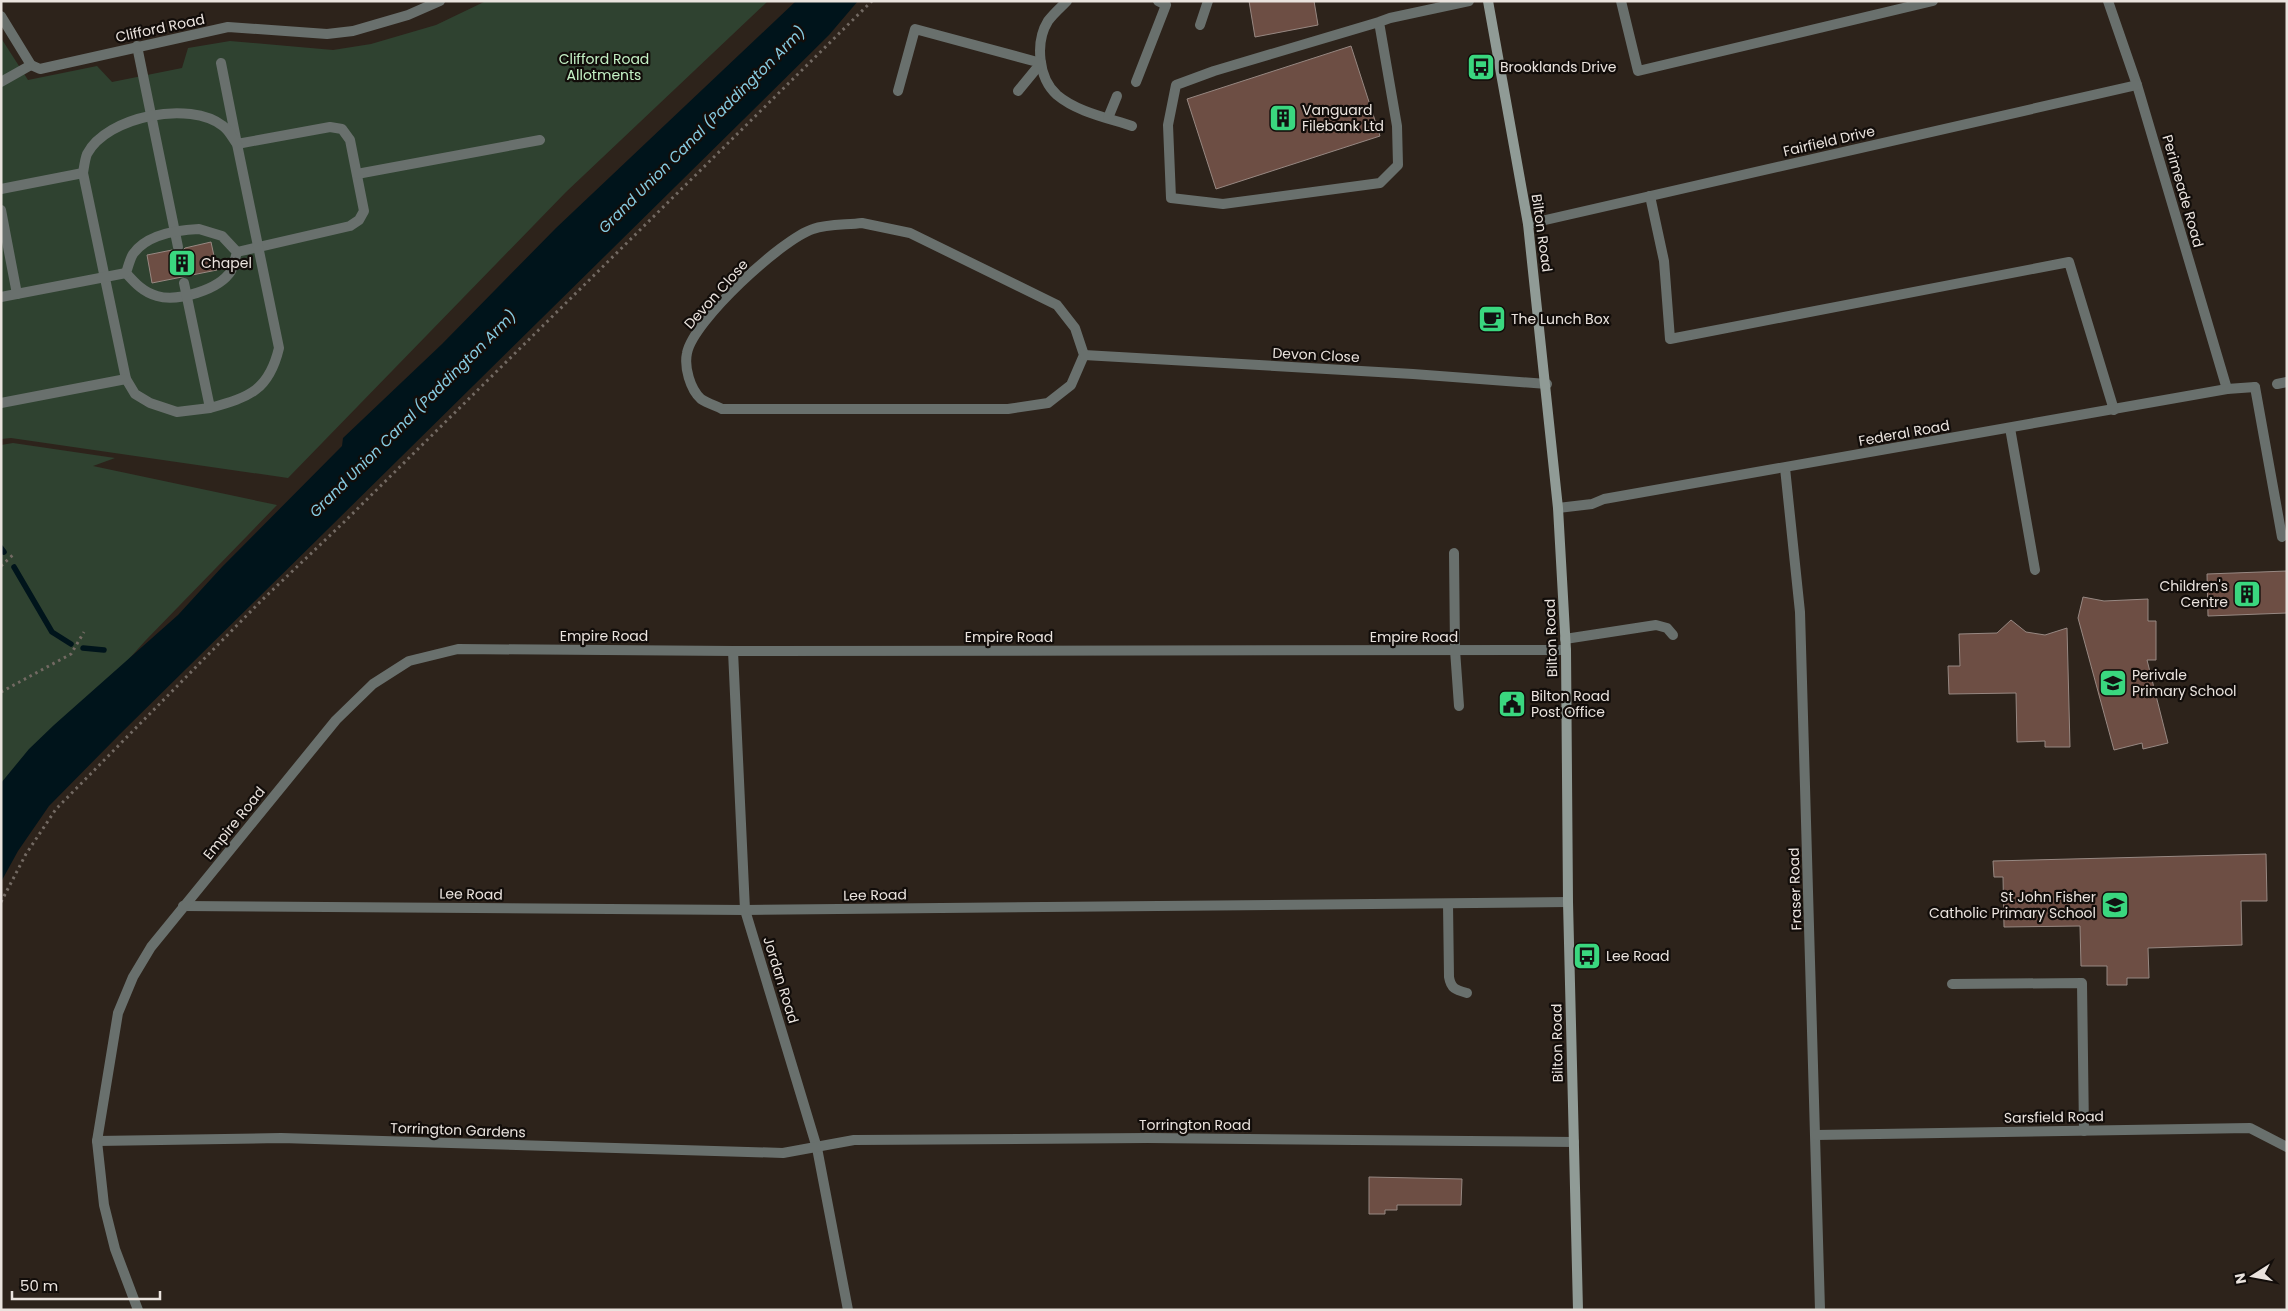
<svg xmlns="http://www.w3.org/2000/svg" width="2288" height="1311" font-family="Poppins,sans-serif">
	<rect width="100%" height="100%" fill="#2d231b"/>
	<g fill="#2f4230">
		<polygon points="486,1 768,1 566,192 288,478 11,438 1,439 1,38 28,80 97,66 112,82 182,68 188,48 230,41 333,50 371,44 436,25"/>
		<polygon points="13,443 115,458 93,466 277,505 145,641 1,802 1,445"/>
	</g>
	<polygon fill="#00141b" points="796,1 858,1 829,35 744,119 120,734 49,806 18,851 1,882 1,783 29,749 54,725 178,615 222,567 342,446 343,438 442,344 556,228"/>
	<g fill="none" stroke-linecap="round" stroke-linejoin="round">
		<g stroke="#00141b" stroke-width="5.5">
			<polyline points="1,548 4,552"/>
			<polyline points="14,567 52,632 71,644"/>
			<polyline points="83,648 104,650"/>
		</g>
	</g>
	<g fill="#6d4e44" stroke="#978882">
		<polygon points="1249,1 1314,1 1318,25 1255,37"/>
		<polygon points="1351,46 1380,136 1216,189 1187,99"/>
		<polygon points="211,242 217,270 152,283 147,255 172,250 179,254 185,248"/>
		<polygon points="2287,571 2287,613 2208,616 2207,574"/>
		<polygon points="2083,597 2104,601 2148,599 2148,621 2156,621 2156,660 2147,660 2168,743 2143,749 2142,743 2114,750 2078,618"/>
		<polygon points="2011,620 2026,632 2045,635 2067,628 2070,747 2045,747 2045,741 2017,742 2016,693 1949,694 1948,666 1960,666 1959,634 1997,633"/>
		<polygon points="2266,854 2267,901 2241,901 2242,945 2148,948 2149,978 2127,978 2127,985 2107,985 2107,966 2081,966 2080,926 2004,927 2003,877 1994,877 1993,861"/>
		<polygon points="1369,1177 1462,1179 1461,1205 1397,1205 1397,1210 1385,1210 1385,1214 1369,1214"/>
	</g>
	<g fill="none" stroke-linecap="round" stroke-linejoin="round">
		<g stroke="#736a63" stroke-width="3" stroke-dasharray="2.5 4" stroke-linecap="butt">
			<polyline points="1,566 15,553"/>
			<polyline points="1,692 71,654 84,632"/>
			<polyline points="1,902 26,854 56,809 261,601 342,524 872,1"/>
		</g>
		<g stroke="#69706d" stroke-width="10">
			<polyline points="1621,1 1638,71 1933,1"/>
			<polyline points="1379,22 1397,126 1398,165 1380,183 1223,204 1171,198 1168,125 1176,85 1214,71 1379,22 1390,18 1469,1"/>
			<polyline points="1200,25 1208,1"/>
			<polyline points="137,46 178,247"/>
			<polyline points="221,63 237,144 330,127 342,129 350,140 364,211 359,220 350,226 237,252"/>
			<polyline points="1,82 31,65"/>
			<polyline points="1136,82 1166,5 1158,1"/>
			<polyline points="357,174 540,140"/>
			<polyline points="1,189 83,173"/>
			<polyline points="1650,196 1664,261 1670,339 2069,262 2114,410"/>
			<polyline points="1,210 17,294"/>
			<path d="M199,229l23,7 15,16c-2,6 -3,14 -6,19 -12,19 -54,31 -74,25 -14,-4 -22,-13 -31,-23 2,-6 4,-14 7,-19 14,-20 44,-24 66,-25z"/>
			<path d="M184,283l26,125 -33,4 -27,-9 -15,-9 -9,-15 -43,-206c1,-6 2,-14 4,-19 20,-38 103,-54 136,-28 6,4 10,13 14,18l42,204c-10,42 -29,49 -69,60"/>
			<polyline points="1,297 126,273"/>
			<polyline points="2255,387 2282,537"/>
			<polyline points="1,403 126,379"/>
			<polyline points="2010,428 2035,570"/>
			<polyline points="1454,553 1455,650 1459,706"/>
			<polyline points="1565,639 1656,625 1667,628 1673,635"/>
			<path d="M1448,904l1,73c2,12 7,13 18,16"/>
			<polyline points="1952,984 2082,983 2084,1131"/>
		</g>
		<g stroke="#69706d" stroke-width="10">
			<path d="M1067,1c-6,6 -14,13 -19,20 -13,21 -10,57 9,74 20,17 51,23 75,31"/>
			<polyline points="2108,1 2137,85 2227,389"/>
			<polyline points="1,16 31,65 40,69 228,27 327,34 353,31 408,15 440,1"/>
			<polyline points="898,91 915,29 1041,63 1018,91"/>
			<polyline points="1108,118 1117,96"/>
			<path d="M862,223l48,10 147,72 18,23 9,27 -13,30 -23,18 -40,6h-286c-6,-3 -15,-6 -21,-10 -11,-10 -17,-32 -14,-46 6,-32 95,-114 126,-124 14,-5 34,-4 49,-6z"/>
			<polyline points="1528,224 2137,85"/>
			<polyline points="1084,355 1413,374 1547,384"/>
			<polyline points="2277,384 2287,382"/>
			<polyline points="1785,468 1800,612 1820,1310"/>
			<polyline points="1558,508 1592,504 1604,499 2227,389 2255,387"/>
			<polyline points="733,651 745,910 817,1148 848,1310"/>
			<polyline points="183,906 745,910 1568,902"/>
			<polyline points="1816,1135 2250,1128 2287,1147"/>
			<polyline points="97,1141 281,1138 783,1153 854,1140 1148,1138 1574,1142"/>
			<polyline points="138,1310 115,1249 104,1205 97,1141 118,1013 133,977 151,947 336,720 373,684 409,661 458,649 733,651 1566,650"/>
		</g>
		<polyline stroke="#909b96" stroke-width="10" points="1488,1 1528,224 1558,508 1566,650 1568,902 1578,1310"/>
	</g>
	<defs>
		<g id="bus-square" transform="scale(1.4375)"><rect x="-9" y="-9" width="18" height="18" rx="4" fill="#3ad77f" stroke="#120d0a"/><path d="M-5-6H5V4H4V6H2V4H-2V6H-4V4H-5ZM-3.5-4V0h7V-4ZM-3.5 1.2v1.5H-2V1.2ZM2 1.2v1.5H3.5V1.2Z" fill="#111"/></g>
		<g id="building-square" transform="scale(1.4375)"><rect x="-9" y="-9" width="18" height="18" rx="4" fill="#3ad77f" stroke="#120d0a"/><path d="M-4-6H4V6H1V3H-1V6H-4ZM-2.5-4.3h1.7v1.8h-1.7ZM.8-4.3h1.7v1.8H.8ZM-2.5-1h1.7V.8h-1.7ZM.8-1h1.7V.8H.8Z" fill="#111"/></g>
		<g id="cafe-square" transform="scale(1.4375)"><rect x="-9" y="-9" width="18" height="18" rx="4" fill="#3ad77f" stroke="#120d0a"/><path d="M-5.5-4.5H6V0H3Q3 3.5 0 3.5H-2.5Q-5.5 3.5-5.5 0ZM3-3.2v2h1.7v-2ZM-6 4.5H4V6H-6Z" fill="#111"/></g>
		<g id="school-square" transform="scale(1.4375)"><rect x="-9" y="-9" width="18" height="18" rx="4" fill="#3ad77f" stroke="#120d0a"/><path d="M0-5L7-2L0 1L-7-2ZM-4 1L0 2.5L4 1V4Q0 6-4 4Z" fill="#111"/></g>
		<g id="civic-square" transform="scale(1.4375)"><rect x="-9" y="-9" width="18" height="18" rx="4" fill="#3ad77f" stroke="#120d0a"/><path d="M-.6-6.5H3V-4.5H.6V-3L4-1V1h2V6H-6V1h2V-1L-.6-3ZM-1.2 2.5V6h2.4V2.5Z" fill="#111"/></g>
	</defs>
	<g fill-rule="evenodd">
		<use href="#bus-square" x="1481" y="67"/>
		<use href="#building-square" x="1283" y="118"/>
		<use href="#building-square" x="182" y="263"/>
		<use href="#cafe-square" x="1492" y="319"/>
		<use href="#building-square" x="2247" y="594"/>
		<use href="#school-square" x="2113" y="683"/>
		<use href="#civic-square" x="1512" y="704"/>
		<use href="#school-square" x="2115" y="905"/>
		<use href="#bus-square" x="1587" y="956"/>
	</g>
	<g text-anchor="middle" stroke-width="4.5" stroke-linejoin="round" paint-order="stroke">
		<g font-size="14" fill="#eae3de" stroke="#120d0a">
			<text transform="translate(160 28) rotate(-12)" y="5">Clifford Road</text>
			<text transform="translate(1829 141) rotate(-13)" y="5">Fairfield Drive</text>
			<text transform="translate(2183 191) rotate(74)" y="5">Perimeade Road</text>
			<text transform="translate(1542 233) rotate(82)" y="5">Bilton Road</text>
			<text transform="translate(716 294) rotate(-48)" y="5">Devon Close</text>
			<text transform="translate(1316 355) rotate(3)" y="5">Devon Close</text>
			<text transform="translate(1904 433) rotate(-10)" y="5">Federal Road</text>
			<text x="604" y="641">Empire Road</text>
			<text x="1009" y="642">Empire Road</text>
			<text x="1414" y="642">Empire Road</text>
			<text transform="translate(1551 638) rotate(-92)" y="5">Bilton Road</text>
			<text transform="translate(234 823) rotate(-51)" y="5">Empire Road</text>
			<text transform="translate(1795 889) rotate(-92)" y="5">Fraser Road</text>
			<text transform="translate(471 894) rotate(1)" y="5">Lee Road</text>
			<text transform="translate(875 895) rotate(-1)" y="5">Lee Road</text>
			<text transform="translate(781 980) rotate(73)" y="5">Jordan Road</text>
			<text transform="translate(1557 1043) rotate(-91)" y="5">Bilton Road</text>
			<text transform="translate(2054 1117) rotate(-1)" y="5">Sarsfield Road</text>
			<text x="1195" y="1130">Torrington Road</text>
			<text transform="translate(458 1130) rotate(2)" y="5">Torrington Gardens</text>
		</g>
		<g font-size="14" fill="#c4f1c5" stroke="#120d0a">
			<text x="604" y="64">Clifford Road<tspan x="604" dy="16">Allotments</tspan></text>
		</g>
		<g font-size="14" fill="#eae3de" stroke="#120d0a" text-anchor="start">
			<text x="1500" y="72">Brooklands Drive</text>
			<text x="1302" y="115">Vanguard<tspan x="1302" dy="16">Filebank Ltd</tspan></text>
			<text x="201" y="268">Chapel</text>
			<text x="1511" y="324">The Lunch Box</text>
			<text x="2228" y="591" text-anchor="end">Children's<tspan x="2228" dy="16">Centre</tspan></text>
			<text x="2132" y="680">Perivale<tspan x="2132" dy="16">Primary School</tspan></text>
			<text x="1531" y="701">Bilton Road<tspan x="1531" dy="16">Post Office</tspan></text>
			<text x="2096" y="902" text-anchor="end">St John Fisher<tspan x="2096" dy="16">Catholic Primary School</tspan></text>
			<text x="1606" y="961">Lee Road</text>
		</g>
		<g font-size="15" font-style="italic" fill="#87cbe1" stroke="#120d0a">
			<text transform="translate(702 130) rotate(-45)" y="5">Grand Union Canal (Paddington Arm)</text>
			<text transform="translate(413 414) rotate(-45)" y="5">Grand Union Canal (Paddington Arm)</text>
		</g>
	</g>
	<rect width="2288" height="1311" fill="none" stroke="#eae3de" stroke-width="5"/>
	<g transform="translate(2253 1276) rotate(259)" stroke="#120d0a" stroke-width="4" paint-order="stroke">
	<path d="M0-4L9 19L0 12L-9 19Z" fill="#eae3de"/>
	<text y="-8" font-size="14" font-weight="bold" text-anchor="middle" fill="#eae3de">N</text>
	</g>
	<path d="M12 1291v8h148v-8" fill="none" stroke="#eae3de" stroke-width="2.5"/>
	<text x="20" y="1291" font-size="15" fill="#eae3de" stroke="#120d0a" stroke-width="4" paint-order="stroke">50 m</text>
</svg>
